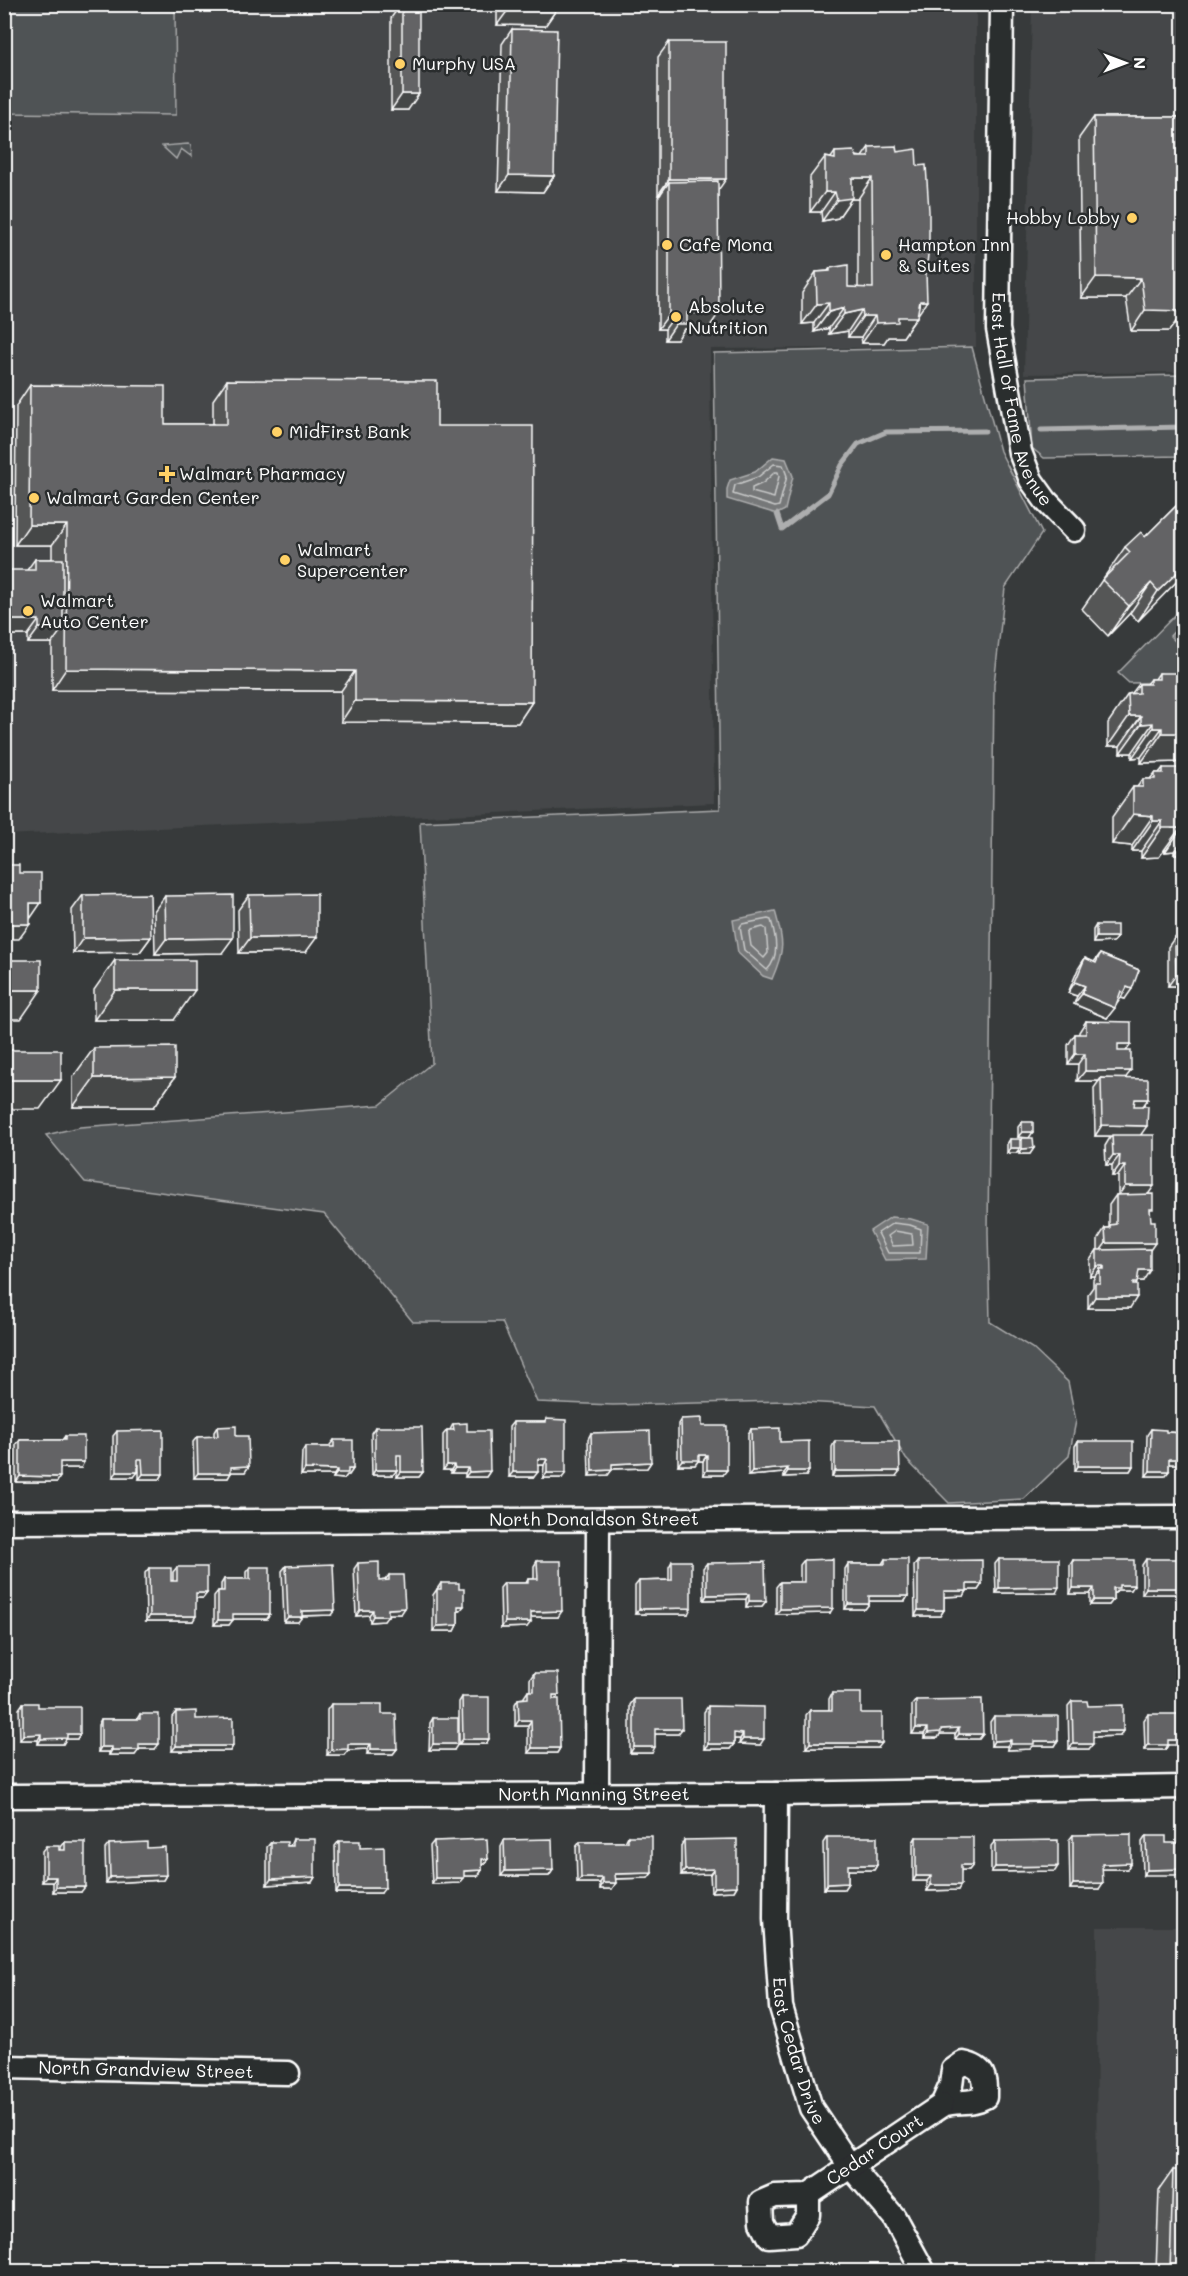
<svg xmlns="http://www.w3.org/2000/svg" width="1188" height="2276" font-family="Mali,sans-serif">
	<rect width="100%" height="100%" fill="#373a3b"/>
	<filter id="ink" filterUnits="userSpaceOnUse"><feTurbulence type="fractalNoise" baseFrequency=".0167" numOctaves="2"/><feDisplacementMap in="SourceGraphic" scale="12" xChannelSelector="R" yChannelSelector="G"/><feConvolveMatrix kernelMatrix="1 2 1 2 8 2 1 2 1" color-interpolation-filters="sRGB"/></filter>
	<g filter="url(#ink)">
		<g fill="#444748">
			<polygon points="4,5 976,5 976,347 710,349 714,803 5,835"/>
			<polygon points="1032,5 1183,5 1183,372 1024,374"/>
			<polygon points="1097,1927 1183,1927 1183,2271 1096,2272"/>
		</g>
		<g fill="#505354" stroke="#a8a9aa" stroke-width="1.5">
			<polygon points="5,4 175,5 176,115 5,113"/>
			<polygon points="188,144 191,145 192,157 181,149 176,159 162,146"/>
			<polygon points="972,347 1000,451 1042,533 1005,588 994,684 988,1232 990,1322 1032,1348 1068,1382 1076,1421 1069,1456 1024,1499 949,1503 906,1459 875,1406 786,1401 613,1405 537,1402 502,1322 413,1322 324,1214 85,1182 46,1135 80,1127 380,1105 432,1063 420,822 720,809 714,353"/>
			<polygon points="1183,375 1183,456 1044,458 1032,448 1027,378"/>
			<polygon points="1183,607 1183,682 1129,683 1118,673"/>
		</g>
		<g fill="#767879" stroke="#adaeaf" stroke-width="1.5">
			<polygon points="773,457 786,459 793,476 785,510 777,514 727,499 727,489 730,480 755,472"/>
			<polygon points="1183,622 1184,660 1183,660 1178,655 1183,649 1170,636"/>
			<path d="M775,911c9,32 10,38 -3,68l-9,-3 -25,-23 -5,-33z"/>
			<polygon points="891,1217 911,1219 928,1224 926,1259 885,1260 870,1231"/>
		</g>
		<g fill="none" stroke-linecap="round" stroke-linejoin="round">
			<g stroke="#c8c9c9" stroke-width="1.5">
				<polygon points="774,464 783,465 787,476 779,506 775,507 733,494 735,485 758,477"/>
				<polygon points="775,472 778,472 779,476 774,498 752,492 752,488 763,483"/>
				<path d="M768,919l3,1c5,17 9,37 -4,50l-23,-20 -4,-23 2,-3z"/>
				<polygon points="763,927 766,929 768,953 764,958 751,946 749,933 751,930"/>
				<polygon points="893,1223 910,1225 921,1229 920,1253 888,1253 878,1233"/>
				<polygon points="895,1231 912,1234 913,1245 893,1246 888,1236"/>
			</g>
			<g stroke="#adaeaf" stroke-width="5">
				<polyline points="1041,430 1184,427"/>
				<polyline points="777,514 782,529 828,494 842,465 858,444 886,432 985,431"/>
			</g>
			<g stroke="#fff" stroke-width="27">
				<g id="minor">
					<path id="s1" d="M1002,4l-4,325 22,123 11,28 15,21 28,29"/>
					<path id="s2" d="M4,1522l1180,-5"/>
					<polyline points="597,1794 598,1520"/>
					<path id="s3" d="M776,1794l-1,125 6,88 30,101 39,58 44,51 30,55"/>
					<path id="s4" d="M4,1796l772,-2 408,-7"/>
					<path d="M963,2063c21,4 23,14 22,34 -15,8 -26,3 -43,8l9,-20 2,-15z"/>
					<path id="s5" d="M4,2067l284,6"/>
					<path id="s6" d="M808,2195l-33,1 -14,6 1,20 7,14 27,-2 12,-19v-20l134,-90"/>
				</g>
			</g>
			<use href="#minor" stroke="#2a2d2e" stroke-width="22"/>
		</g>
		<g fill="#555657" stroke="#fff" stroke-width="1.5">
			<polygon points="401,4 419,4 408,110 391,110 391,18"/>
			<polygon points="497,4 556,4 556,10 545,26 497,25"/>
			<polygon points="512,29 554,176 543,192 498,191 502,44"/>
			<polygon points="669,42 718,190 708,329 684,329 677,340 665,340 665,329 658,329 658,197 660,195 658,195 658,57"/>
			<polygon points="1094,117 1184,117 1184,319 1178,319 1169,331 1131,331 1126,298 1081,298 1079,138"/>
			<polygon points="869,147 917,315 917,317 903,337 888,337 884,343 862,343 861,337 848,337 848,331 829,334 829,328 814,332 814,323 802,324 802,293 816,272 828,271 830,268 848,287 858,288 858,199 851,199 838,218 822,221 821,212 810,212 810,177 825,157 831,158 835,152 862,157"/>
			<polygon points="227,380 437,426 532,702 518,723 341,722 341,691 52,690 52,643 28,643 28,635 4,635 27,570 35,559 52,559 52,545 15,545 16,406 30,385 165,424 213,424 213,400"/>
			<polygon points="1184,498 1184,574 1138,621 1130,613 1108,636 1082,609 1125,547 1145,537"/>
			<polygon points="1159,673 1184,678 1184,757 1180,762 1141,763 1141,757 1132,758 1132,753 1120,753 1120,746 1108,746 1108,723 1128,694 1132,693 1139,684 1146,684 1150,679 1155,679"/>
			<polygon points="1163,768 1179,785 1184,779 1184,854 1174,854 1174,851 1165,852 1165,849 1159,857 1141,858 1141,851 1132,851 1132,846 1112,844 1112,817 1133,787 1137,787 1143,779 1150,779 1155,773 1159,773"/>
			<polygon points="83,895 151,937 140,952 73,953 72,910"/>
			<polygon points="249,895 306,952 239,953 238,910"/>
			<polygon points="165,896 222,953 155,954 154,911"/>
			<polygon points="1096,925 1117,937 1113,942 1093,943 1093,930"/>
			<polygon points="1184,930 1184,986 1168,986 1168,947 1175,937 1178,937"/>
			<polygon points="1100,954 1139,970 1125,999 1121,998 1107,1018 1074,1004 1077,996 1068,993 1078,969 1085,958 1094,962"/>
			<polygon points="115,960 174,1020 94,1020 94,990"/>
			<polygon points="1086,1021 1131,1044 1126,1051 1126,1078 1143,1106 1141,1135 1150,1213 1150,1250 1143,1281 1137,1281 1130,1308 1088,1308 1088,1294 1093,1287 1093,1280 1095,1276 1090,1276 1090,1260 1097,1250 1098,1250 1098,1239 1105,1228 1108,1228 1109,1227 1109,1205 1116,1195 1118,1195 1118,1176 1112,1176 1112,1165 1106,1165 1105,1146 1111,1136 1095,1136 1094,1088 1099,1081 1077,1081 1078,1064 1068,1064 1068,1045 1075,1034 1079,1034 1079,1032"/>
			<polygon points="94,1048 175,1077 154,1107 73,1107 73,1077"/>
			<polygon points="1022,1122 1029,1138 1018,1137 1018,1127"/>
			<polygon points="1022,1138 1034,1148 1030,1154 1019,1154 1019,1150 1016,1153 1007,1153 1007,1144 1010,1139 1020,1141"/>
			<polygon points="546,1419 562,1478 543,1478 544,1465 538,1465 534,1477 509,1477 509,1427 513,1422 545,1422"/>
			<polygon points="681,1419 702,1426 723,1475 703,1475 703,1461 698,1461 695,1465 678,1465 678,1424"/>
			<polygon points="453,1424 467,1431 490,1471 486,1477 465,1477 465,1473 451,1473 451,1470 443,1470 443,1435 447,1430 450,1430"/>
			<polygon points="217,1427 236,1436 249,1466 245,1472 231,1472 228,1478 194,1478 193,1442 197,1437 214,1437 214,1432"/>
			<polygon points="375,1427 423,1472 419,1477 397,1477 397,1460 393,1475 372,1475 371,1433"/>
			<polygon points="751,1429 780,1442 806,1476 784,1477 784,1473 748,1476 748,1434"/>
			<polygon points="1151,1429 1166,1432 1184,1433 1184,1464 1169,1464 1169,1471 1165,1476 1146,1476 1147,1435"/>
			<polygon points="117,1431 163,1474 160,1479 139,1479 139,1464 134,1477 113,1477 113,1436"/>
			<polygon points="591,1433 651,1462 647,1468 612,1469 608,1475 589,1476 588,1439"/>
			<polygon points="65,1436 81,1468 60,1468 57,1482 16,1482 16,1445 20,1440 62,1440"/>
			<polygon points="334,1440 353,1469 349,1475 347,1475 344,1479 333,1478 334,1475 301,1475 302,1452 305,1447 330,1447 330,1445"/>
			<polygon points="835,1441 896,1476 832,1477 832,1447"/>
			<polygon points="1078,1441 1133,1466 1130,1471 1075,1471 1075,1446"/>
			<polygon points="885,1559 908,1596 905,1601 869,1601 869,1604 865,1609 845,1609 845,1569 848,1564 882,1564"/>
			<polygon points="999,1559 1056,1593 996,1593 995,1564"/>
			<polygon points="1146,1559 1184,1594 1142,1594 1142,1565"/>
			<polygon points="804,1560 830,1613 776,1614 776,1587 780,1582 800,1582 800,1565"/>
			<polygon points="1073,1560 1134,1585 1131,1590 1117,1590 1115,1593 1113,1593 1113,1600 1109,1605 1090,1605 1090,1594 1070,1594 1070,1565"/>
			<polygon points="537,1561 558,1617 531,1617 527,1627 501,1628 500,1588 504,1583 526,1583 528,1579 534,1579 534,1566"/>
			<polygon points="672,1561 688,1614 635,1614 635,1586 639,1581 669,1580 669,1567"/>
			<polygon points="918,1561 982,1584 978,1590 967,1590 964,1596 944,1597 944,1610 940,1616 915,1616 914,1566"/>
			<polygon points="358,1563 379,1581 385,1580 389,1575 401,1614 388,1614 384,1621 370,1622 369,1615 356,1616 354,1569"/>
			<polygon points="707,1563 766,1601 762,1606 746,1607 746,1599 704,1600 703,1568"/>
			<polygon points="286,1566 331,1615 302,1616 298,1622 284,1622 282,1571"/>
			<polygon points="177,1567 207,1593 203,1598 196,1598 193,1621 146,1621 145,1573 149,1568 171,1581 173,1581 173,1572"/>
			<polygon points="250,1567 270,1614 267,1619 233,1619 229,1625 214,1625 214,1596 218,1591 221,1591 221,1584 224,1579 246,1579 246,1572"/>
			<polygon points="441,1583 460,1611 458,1611 458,1625 455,1631 433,1631 433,1595"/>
			<polygon points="534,1673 555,1699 560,1748 557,1753 528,1753 528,1726 515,1726 515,1704 518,1699 524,1698 524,1697 528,1691 530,1691 530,1679"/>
			<polygon points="832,1693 861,1713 878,1748 806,1748 806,1715 810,1710 829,1710 829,1699"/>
			<polygon points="462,1697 486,1744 459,1744 459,1702"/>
			<polygon points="634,1699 678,1734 655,1734 652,1753 630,1753 630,1705"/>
			<polygon points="916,1700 983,1734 979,1739 955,1739 955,1734 940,1734 938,1738 924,1738 924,1734 912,1734 912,1705"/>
			<polygon points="1072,1701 1088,1706 1120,1736 1093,1737 1089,1749 1069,1749 1068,1706"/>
			<polygon points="23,1703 38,1707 80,1734 77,1739 66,1739 63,1744 38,1744 38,1740 20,1740 19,1709"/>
			<polygon points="331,1704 382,1714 397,1749 393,1754 367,1754 367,1749 348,1750 344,1755 327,1755 327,1710"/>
			<polygon points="708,1706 760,1745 739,1744 740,1739 734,1739 734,1744 730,1749 704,1749 704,1712"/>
			<polygon points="176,1712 196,1719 233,1746 230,1751 172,1751 172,1717"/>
			<polygon points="140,1714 155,1749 139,1749 135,1755 109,1755 109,1752 98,1752 98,1725 101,1719 137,1719"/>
			<polygon points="1148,1714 1168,1745 1165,1750 1145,1750 1144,1720"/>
			<polygon points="994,1716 1058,1741 1055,1746 1033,1746 1030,1749 1007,1750 1007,1746 991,1746 990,1722"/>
			<polygon points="433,1718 454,1750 429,1750 430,1723"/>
			<polygon points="1073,1835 1131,1863 1127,1869 1102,1869 1099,1889 1070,1889 1069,1840"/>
			<polygon points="628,1836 652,1873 648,1878 616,1879 612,1889 600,1889 600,1883 577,1883 576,1847 580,1842 625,1842"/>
			<polygon points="1146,1836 1166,1843 1143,1875 1142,1842"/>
			<polygon points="827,1837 877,1865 874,1870 848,1870 848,1883 844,1889 824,1889 823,1843"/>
			<polygon points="916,1837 973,1865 969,1870 961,1870 958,1890 927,1891 927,1881 913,1881 913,1842"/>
			<polygon points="293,1839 315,1877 312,1882 267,1885 267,1847 271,1842 290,1846"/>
			<polygon points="504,1840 553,1870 549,1876 501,1876 501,1846"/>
			<polygon points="684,1840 737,1886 734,1891 711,1892 710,1874 681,1875 681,1846"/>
			<polygon points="339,1841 360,1848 381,1893 336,1893 335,1846"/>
			<polygon points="434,1841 488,1859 484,1864 482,1864 482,1870 478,1876 464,1876 460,1883 432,1884 430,1846"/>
			<polygon points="995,1841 1055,1871 991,1872 991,1846"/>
			<polygon points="65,1842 81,1892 53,1892 53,1882 42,1882 42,1851 46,1846 61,1850 61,1847"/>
			<polygon points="109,1844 147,1848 166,1875 163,1880 106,1883 105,1849"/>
			<polygon points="1173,2170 1184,2271 1156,2271 1159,2190"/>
		</g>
		<g fill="#454647" stroke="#fff" stroke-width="1.5">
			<polygon points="665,4 720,4 718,8 662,8"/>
			<polygon points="508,10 556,10 545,26 497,25"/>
			<polygon points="402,94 419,94 408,110 391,110"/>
			<polygon points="509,175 554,176 543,192 498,191"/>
			<polygon points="852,178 872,178 858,199 851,199 838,218 822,221"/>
			<polygon points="669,179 726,179 715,195 669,182 660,195 658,195"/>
			<polygon points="825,192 835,192 821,212 810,212"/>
			<polygon points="1096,277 1141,278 1126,298 1081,298"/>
			<polygon points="920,301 927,301 903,337 888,337 884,343 862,343 876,323 898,317"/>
			<polygon points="829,303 814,323 802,324 817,304"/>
			<polygon points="1184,303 1184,319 1178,319 1169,331 1131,331 1145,310"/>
			<polygon points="844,308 829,328 814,332 829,312"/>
			<polygon points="862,310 848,331 829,334 844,314"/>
			<polygon points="687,313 719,313 708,329 684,329 677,340 665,340 676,324"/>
			<polygon points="669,314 676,314 665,329 658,329"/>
			<polygon points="863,316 875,316 861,337 848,337"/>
			<polygon points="29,525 67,525 52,545 15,545"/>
			<polygon points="1184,566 1184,574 1138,621 1158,591"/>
			<polygon points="1151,583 1130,613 1108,636 1129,606"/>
			<polygon points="4,620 39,620 28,635 4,635"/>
			<polygon points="39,628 63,628 52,643 28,643"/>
			<polygon points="66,669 355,671 341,691 52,690"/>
			<polygon points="355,701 532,702 518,723 341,722"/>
			<polygon points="1129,716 1141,716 1120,746 1108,746"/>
			<polygon points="1153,723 1132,753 1120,753 1141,724"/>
			<polygon points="1153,728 1162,728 1141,757 1132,758"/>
			<polygon points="1162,733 1184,733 1184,757 1180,762 1141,763"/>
			<polygon points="1180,809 1184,809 1184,811 1172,828 1180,828 1159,857 1141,858 1162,828"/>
			<polygon points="1133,814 1153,816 1132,846 1112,844"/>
			<polygon points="1153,821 1162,821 1141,851 1132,851"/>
			<polygon points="1184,825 1184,838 1174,851 1165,852"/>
			<polygon points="1184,840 1184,854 1174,854"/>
			<polygon points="30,903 41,903 30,919"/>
			<polygon points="4,924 30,924 19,939 4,939"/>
			<polygon points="151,937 140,952 73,953 83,938"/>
			<polygon points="317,937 306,952 239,953 250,938"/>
			<polygon points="1096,937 1117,937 1113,942 1093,943"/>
			<polygon points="233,938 222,953 155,954 166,939"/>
			<polygon points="1176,975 1184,975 1184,986 1168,986"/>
			<polygon points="1075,982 1085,986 1077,996 1068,993"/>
			<polygon points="1127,987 1132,989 1125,999 1121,998"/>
			<polygon points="4,990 41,990 21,1019 4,1019"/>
			<polygon points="115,990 195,990 174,1020 94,1020"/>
			<polygon points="1082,994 1115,1008 1107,1018 1074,1004"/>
			<polygon points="1118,1044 1131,1044 1124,1054 1110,1054"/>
			<polygon points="1075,1054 1085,1054 1078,1064 1068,1064"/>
			<polygon points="1085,1071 1131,1071 1123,1081 1101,1078 1099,1081 1077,1081"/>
			<polygon points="175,1077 154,1107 73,1107 94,1078"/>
			<polygon points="4,1080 61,1080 40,1109 4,1109"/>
			<polygon points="1135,1099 1148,1099 1141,1109 1127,1109"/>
			<polygon points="1102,1125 1147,1126 1140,1136 1095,1136"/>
			<polygon points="1022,1132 1033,1132 1029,1138 1018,1137"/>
			<polygon points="1010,1148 1020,1148 1016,1153 1007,1153"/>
			<polygon points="1034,1148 1030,1154 1019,1154 1022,1149"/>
			<polygon points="1113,1155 1120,1155 1112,1165 1106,1165"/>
			<polygon points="1119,1166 1125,1166 1118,1176 1112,1176"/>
			<polygon points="1125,1186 1154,1186 1147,1196 1118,1196"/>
			<polygon points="1106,1243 1155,1243 1148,1253 1098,1254"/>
			<polygon points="1097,1266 1104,1266 1100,1272 1100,1269 1095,1276 1090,1276"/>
			<polygon points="1139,1270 1150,1270 1143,1281 1132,1281"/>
			<polygon points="1095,1297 1137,1297 1130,1308 1088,1308"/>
			<polygon points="699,1455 707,1455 703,1461 698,1461 695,1465 678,1465 682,1460"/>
			<polygon points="538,1459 547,1459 544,1465 534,1465"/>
			<polygon points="1169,1459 1184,1459 1184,1464 1165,1464"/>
			<polygon points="60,1462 84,1462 81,1468 57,1468"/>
			<polygon points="651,1462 647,1468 608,1469 612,1464"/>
			<polygon points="447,1465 454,1465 451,1470 443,1470"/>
			<polygon points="249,1466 245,1472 227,1472 231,1467"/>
			<polygon points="1078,1466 1133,1466 1130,1471 1075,1471"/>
			<polygon points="455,1468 468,1468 465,1473 451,1473"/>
			<polygon points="788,1468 784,1473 748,1476 752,1471"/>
			<polygon points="305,1469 337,1470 334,1475 301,1475"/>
			<polygon points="348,1469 353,1469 349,1475 347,1475 344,1479 333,1478 337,1473"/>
			<polygon points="375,1470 397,1470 393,1475 372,1475"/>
			<polygon points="612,1470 608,1475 589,1476 592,1471"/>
			<polygon points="707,1470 727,1470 723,1475 703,1475"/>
			<polygon points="490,1471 486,1477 465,1477 469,1472"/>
			<polygon points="788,1471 809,1471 806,1476 784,1477"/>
			<polygon points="835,1471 900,1471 896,1476 832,1477"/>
			<polygon points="1150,1471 1169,1471 1165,1476 1146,1476"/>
			<polygon points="117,1472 138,1472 134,1477 113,1477"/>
			<polygon points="401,1472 423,1472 419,1477 397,1477"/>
			<polygon points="513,1472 538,1472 534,1477 509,1477"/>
			<polygon points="198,1473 231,1473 228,1478 194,1478"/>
			<polygon points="547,1473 566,1473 562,1478 543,1478"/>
			<polygon points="143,1474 163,1474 160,1479 139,1479"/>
			<polygon points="20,1476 60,1477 57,1482 16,1482"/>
			<polygon points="967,1584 982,1584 978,1590 963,1590"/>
			<polygon points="1119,1585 1134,1585 1131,1590 1117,1590 1115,1593 1109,1593 1113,1588"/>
			<polygon points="1059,1587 1056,1593 996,1593 999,1588"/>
			<polygon points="1073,1588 1094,1588 1090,1594 1070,1594"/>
			<polygon points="1146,1588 1184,1588 1184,1594 1142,1594"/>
			<polygon points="944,1591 967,1591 964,1596 940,1597"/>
			<polygon points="196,1593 207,1593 203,1598 192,1598"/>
			<polygon points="749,1594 746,1599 704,1600 707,1595"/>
			<polygon points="869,1596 908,1596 905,1601 865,1601"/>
			<polygon points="1094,1600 1113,1600 1109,1605 1090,1605"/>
			<polygon points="749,1601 766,1601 762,1606 746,1607"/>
			<polygon points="848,1604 869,1604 865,1609 845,1609"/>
			<polygon points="458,1606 464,1606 460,1611 454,1611"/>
			<polygon points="405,1608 401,1614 384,1614 388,1609"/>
			<polygon points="691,1608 688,1614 635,1614 639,1609"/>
			<polygon points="833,1608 830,1613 776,1614 780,1609"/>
			<polygon points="335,1610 331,1615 298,1616 302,1611"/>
			<polygon points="360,1610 373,1610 369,1615 356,1616"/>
			<polygon points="918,1610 944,1610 940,1616 915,1616"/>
			<polygon points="562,1611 558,1617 527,1617 531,1612"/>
			<polygon points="233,1614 270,1614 267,1619 229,1619"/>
			<polygon points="150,1616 196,1616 193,1621 146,1621"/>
			<polygon points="373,1616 388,1616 384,1621 370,1622"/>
			<polygon points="288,1617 302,1617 298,1622 284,1622"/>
			<polygon points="218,1620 233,1620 229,1625 214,1625"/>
			<polygon points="505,1622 531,1622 527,1627 501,1628"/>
			<polygon points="458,1625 455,1631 433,1631 437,1626"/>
			<polygon points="553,1695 559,1695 555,1700 549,1700"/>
			<polygon points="519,1720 531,1720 528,1726 515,1726"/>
			<polygon points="916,1728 928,1728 924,1734 912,1734"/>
			<polygon points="959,1728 955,1734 940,1734 938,1738 924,1738 928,1733 941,1729"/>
			<polygon points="655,1729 682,1729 678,1734 651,1734"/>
			<polygon points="1093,1731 1123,1731 1120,1736 1089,1737"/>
			<polygon points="734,1733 743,1734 740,1739 730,1739"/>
			<polygon points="41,1734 38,1740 20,1740 23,1735"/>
			<polygon points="67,1734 80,1734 77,1739 66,1739 63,1744 38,1744 41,1739"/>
			<polygon points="959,1734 983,1734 979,1739 955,1739"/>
			<polygon points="463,1739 489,1739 486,1744 459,1744"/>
			<polygon points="743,1739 764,1739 760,1745 739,1744"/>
			<polygon points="1011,1740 1007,1746 991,1746 994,1741"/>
			<polygon points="1168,1740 1184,1740 1184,1745 1168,1745 1165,1750 1145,1750 1148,1745"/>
			<polygon points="1034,1741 1058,1741 1055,1746 1033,1746 1030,1749 1007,1750 1011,1744"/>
			<polygon points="810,1743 882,1743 878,1748 806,1748"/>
			<polygon points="139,1744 159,1744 155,1749 135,1749"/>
			<polygon points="348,1744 371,1744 367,1749 348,1750 344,1755 327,1755 331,1750"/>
			<polygon points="433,1744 458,1744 454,1750 429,1750"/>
			<polygon points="708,1744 734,1744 730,1749 704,1749"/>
			<polygon points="1073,1744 1093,1744 1089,1749 1069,1749"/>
			<polygon points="176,1746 233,1746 230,1751 172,1751"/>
			<polygon points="101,1747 112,1747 109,1752 98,1752"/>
			<polygon points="634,1747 655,1747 652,1753 630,1753"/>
			<polygon points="532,1748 560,1748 557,1753 528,1753"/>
			<polygon points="371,1749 397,1749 393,1754 367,1754"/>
			<polygon points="112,1750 139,1750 135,1755 109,1755"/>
			<polygon points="482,1859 488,1859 484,1864 478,1864"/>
			<polygon points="1131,1863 1127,1869 1099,1869 1102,1864"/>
			<polygon points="848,1865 877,1865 874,1870 844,1870"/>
			<polygon points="961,1865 973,1865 969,1870 958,1870"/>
			<polygon points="1058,1866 1055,1871 991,1872 995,1867"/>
			<polygon points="714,1869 710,1874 681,1875 685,1870"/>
			<polygon points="1184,1869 1184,1875 1143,1875 1147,1870"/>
			<polygon points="482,1870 478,1876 460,1876 464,1871"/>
			<polygon points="553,1870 549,1876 501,1876 505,1871"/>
			<polygon points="652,1873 648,1878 612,1879 615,1874"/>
			<polygon points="166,1875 163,1880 106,1883 110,1877"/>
			<polygon points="916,1876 931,1876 927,1881 913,1881"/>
			<polygon points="46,1877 56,1877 53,1882 42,1882"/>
			<polygon points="315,1877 312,1882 267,1885 271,1879"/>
			<polygon points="435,1878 464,1878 460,1883 432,1884"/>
			<polygon points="581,1878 603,1878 600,1883 577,1883"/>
			<polygon points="603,1883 616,1883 612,1889 600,1889"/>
			<polygon points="848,1883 844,1889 824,1889 827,1884"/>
			<polygon points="1103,1883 1099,1889 1070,1889 1073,1884"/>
			<polygon points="931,1885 961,1885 958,1890 927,1891"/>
			<polygon points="737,1886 734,1891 711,1892 714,1887"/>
			<polygon points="56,1887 85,1887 81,1892 53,1892"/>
			<polygon points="339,1888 385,1888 381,1893 336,1893"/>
		</g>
		<g fill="#636465" stroke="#fff" stroke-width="1.5">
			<rect x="402" y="4" width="17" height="90"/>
			<rect x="508" y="4" width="48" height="6"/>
			<polygon points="512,29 557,30 554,176 509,175"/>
			<rect x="669" y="42" width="57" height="137"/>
			<polygon points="1094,117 1184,117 1183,311 1145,310 1141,278 1096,277"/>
			<polygon points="896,146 897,152 916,149 917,166 926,165 929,211 929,246 926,273 927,301 920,301 917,317 898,317 898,322 876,323 875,316 863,316 862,310 844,314 844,308 829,312 829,303 817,304 816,272 830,271 830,268 848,265 848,287 873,288 872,178 852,178 852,198 837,200 835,192 825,192 825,157 835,159 835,152 854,151 857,157 869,157 869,147"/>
			<polygon points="718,181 719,313 687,313 687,324 676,324 676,314 669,314 669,182"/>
			<polygon points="227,380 437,381 437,426 533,426 532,702 355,701 355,671 66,669 67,525 29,525 30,385 165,386 165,424 227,424"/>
			<polygon points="1184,498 1184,566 1158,591 1151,583 1129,606 1102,580 1130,552 1125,547 1141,532 1145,537"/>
			<polygon points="35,559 63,559 63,628 39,628 39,620 4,620 4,570 35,570"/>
			<polygon points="1159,673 1181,673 1181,678 1184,678 1184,733 1162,733 1162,728 1153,728 1153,723 1141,724 1141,716 1129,716 1128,694 1139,693 1139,684 1150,684 1150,679 1159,679"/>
			<polygon points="1163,768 1179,768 1179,785 1184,785 1184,809 1180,809 1180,828 1162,828 1162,821 1153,821 1153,816 1133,814 1133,787 1143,787 1143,779 1155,779 1155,773 1163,773"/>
			<polygon points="4,865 19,865 19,873 41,873 41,903 30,903 30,924 4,924"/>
			<polygon points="150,894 151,937 83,938 83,895"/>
			<polygon points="317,894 317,937 250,938 249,895"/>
			<polygon points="233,895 233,938 166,939 165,896"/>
			<rect x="1096" y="925" width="21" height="12"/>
			<polygon points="1175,937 1184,937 1184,975 1176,975"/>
			<polygon points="1100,954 1139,970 1132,989 1127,987 1124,993 1121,991 1115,1008 1082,994 1085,986 1075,982 1085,958 1096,963"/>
			<rect x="4" y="960" width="37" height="30"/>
			<rect x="115" y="960" width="80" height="30"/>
			<polygon points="1086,1021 1131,1022 1131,1044 1118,1044 1118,1051 1131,1051 1131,1071 1085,1071 1085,1054 1075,1054 1075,1034 1086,1034"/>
			<polygon points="175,1047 175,1077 94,1078 94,1048"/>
			<rect x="4" y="1050" width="57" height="30"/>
			<polygon points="1101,1078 1148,1079 1148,1099 1135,1099 1134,1106 1148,1106 1147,1126 1102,1125"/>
			<rect x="1022" y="1122" width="11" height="10"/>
			<polygon points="1112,1135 1154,1135 1154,1186 1125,1186 1125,1166 1119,1166 1120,1155 1113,1155"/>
			<polygon points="1022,1138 1033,1138 1034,1148 1022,1149"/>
			<rect x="1010" y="1139" width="10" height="9"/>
			<polygon points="1153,1194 1153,1209 1150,1209 1151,1221 1155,1221 1155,1243 1106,1243 1105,1228 1110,1228 1110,1225 1116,1224 1116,1195"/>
			<polygon points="1150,1249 1150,1270 1139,1270 1137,1283 1133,1283 1133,1285 1137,1285 1137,1297 1095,1297 1095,1283 1100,1283 1100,1269 1104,1269 1104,1266 1097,1266 1097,1250"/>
			<polygon points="702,1418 702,1426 727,1426 727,1470 707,1470 707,1455 699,1455 699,1460 682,1460 681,1419"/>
			<polygon points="546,1419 566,1420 566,1473 547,1473 547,1459 538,1459 538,1472 513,1472 513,1422 546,1422"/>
			<polygon points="467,1423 467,1431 489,1431 490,1471 469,1472 468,1468 455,1468 454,1465 447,1465 447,1430 454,1430 453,1424"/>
			<polygon points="236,1426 236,1436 248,1436 249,1466 231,1467 231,1473 198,1473 197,1437 218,1436 217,1427"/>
			<polygon points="375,1427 422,1427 423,1472 401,1472 401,1455 397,1455 397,1470 375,1470"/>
			<polygon points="780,1428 780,1442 809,1441 809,1471 788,1471 788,1468 752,1471 751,1429"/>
			<polygon points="1151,1429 1166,1430 1166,1432 1184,1433 1184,1459 1169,1459 1169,1471 1150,1471"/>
			<polygon points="163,1430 163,1474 143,1474 142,1459 138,1459 138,1472 117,1472 117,1431"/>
			<polygon points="650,1431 651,1462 612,1464 612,1470 592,1471 591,1433"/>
			<polygon points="65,1436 84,1436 84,1462 60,1462 60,1477 20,1476 20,1440 65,1440"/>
			<polygon points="334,1440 353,1440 353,1469 348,1469 348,1473 337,1473 337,1470 305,1469 305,1447 334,1447"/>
			<polygon points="835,1441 899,1441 900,1471 835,1471"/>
			<rect x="1078" y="1441" width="55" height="25"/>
			<polygon points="833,1559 833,1608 780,1609 780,1582 804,1582 804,1560"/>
			<polygon points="885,1559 908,1559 908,1596 869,1596 869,1604 848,1604 848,1564 885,1564"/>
			<polygon points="999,1559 1059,1559 1059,1587 999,1588"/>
			<rect x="1146" y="1559" width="38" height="29"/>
			<polygon points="982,1560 982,1584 967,1584 967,1591 944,1591 944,1610 918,1610 918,1561"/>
			<polygon points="1073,1560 1134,1560 1134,1585 1119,1585 1119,1588 1113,1588 1113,1600 1094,1600 1094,1588 1073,1588"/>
			<polygon points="537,1561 561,1561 562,1611 531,1612 531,1622 505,1622 504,1583 528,1583 528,1579 538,1579"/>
			<polygon points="672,1561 691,1561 691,1608 639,1609 639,1581 672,1580"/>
			<polygon points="379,1562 379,1581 389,1580 389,1575 403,1575 405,1608 388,1609 388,1616 373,1616 373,1610 360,1610 358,1563"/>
			<polygon points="765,1562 766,1601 749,1601 749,1594 707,1595 707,1563"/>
			<polygon points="333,1564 335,1610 302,1611 302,1617 288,1617 286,1566"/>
			<polygon points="177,1567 207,1567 207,1593 196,1593 196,1616 150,1616 149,1568 171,1568 171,1581 177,1581"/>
			<polygon points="250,1567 270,1567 270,1614 233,1614 233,1620 218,1620 218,1591 224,1591 224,1579 250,1579"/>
			<polygon points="4,1568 6,1568 7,1594 4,1594"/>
			<polygon points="441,1583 459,1583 459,1589 464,1589 464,1606 458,1606 458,1625 437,1626 437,1589 441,1589"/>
			<polygon points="534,1673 558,1673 559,1695 553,1695 553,1699 559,1699 560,1748 532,1748 531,1720 519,1720 518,1699 528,1698 528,1691 534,1691"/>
			<polygon points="832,1693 861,1693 861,1713 882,1713 882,1743 810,1743 810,1710 832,1710"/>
			<polygon points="462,1697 489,1697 489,1739 463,1739"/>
			<polygon points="634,1699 681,1699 682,1729 655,1729 655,1747 634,1747"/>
			<polygon points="982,1699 983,1734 959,1734 959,1728 941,1729 941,1732 928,1733 928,1728 916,1728 916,1700"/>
			<polygon points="1072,1701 1087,1701 1088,1706 1123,1705 1123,1731 1093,1731 1093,1744 1073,1744"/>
			<polygon points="23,1703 38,1703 38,1707 80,1707 80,1734 67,1734 67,1738 41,1739 41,1734 23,1735"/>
			<polygon points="331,1704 382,1704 382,1714 396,1714 397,1749 371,1749 371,1744 348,1744 348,1749 331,1750"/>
			<polygon points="708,1706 764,1707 764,1739 743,1739 743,1734 734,1733 734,1744 708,1744"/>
			<polygon points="196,1711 196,1719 233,1718 233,1746 176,1746 176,1712"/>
			<polygon points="140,1714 159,1714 159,1744 139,1744 139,1750 112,1750 112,1747 101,1747 101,1719 140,1719"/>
			<polygon points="1148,1714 1184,1714 1184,1740 1168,1740 1168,1745 1148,1745"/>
			<polygon points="994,1716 1058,1716 1058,1741 1034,1741 1034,1744 1011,1744 1011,1740 994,1741"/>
			<rect x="433" y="1718" width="25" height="26"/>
			<polygon points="1131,1834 1131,1863 1102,1864 1103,1883 1073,1884 1073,1835"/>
			<polygon points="628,1836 652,1836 652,1873 615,1874 616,1883 603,1883 603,1878 581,1878 580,1842 628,1842"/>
			<polygon points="1146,1836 1166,1836 1166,1843 1184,1843 1184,1869 1147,1870"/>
			<polygon points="827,1837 877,1837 877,1865 848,1865 848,1883 827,1884"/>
			<polygon points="916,1837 973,1837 973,1865 961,1865 961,1885 931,1885 931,1876 916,1876"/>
			<polygon points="293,1839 315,1839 315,1877 271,1879 271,1842 287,1842 287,1846 293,1846"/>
			<polygon points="487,1839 488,1859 482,1859 482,1870 464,1871 464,1878 435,1878 434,1841"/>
			<polygon points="552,1839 553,1870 505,1871 504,1840"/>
			<polygon points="737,1839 737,1886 714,1887 714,1869 685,1870 684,1840"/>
			<polygon points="1058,1840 1058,1866 995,1867 995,1841"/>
			<polygon points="339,1841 360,1841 360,1848 384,1847 385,1888 339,1888"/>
			<polygon points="65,1842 85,1842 85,1887 56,1887 56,1877 46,1877 46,1846 59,1846 59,1850 65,1850"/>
			<polygon points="147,1842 147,1848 165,1847 166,1875 110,1877 109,1844"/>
			<polygon points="1173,2170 1184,2170 1184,2271 1170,2271"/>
		</g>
	</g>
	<g fill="#ffd166" stroke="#2a2d2e" stroke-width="2">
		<circle cx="400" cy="64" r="6"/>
		<circle cx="1132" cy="218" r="6"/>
		<circle cx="667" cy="245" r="6"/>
		<circle cx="886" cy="255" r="6"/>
		<circle cx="676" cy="317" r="6"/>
		<circle cx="277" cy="432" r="6"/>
		<path d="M164 465h6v6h6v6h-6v6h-6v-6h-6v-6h6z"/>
		<circle cx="34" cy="498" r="6"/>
		<circle cx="285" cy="560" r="6"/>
		<circle cx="28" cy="611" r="6"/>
	</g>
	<g text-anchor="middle" stroke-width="5" stroke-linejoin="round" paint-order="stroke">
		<g font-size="18" fill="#fff" stroke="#2a2d2e" text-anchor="start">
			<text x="412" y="70">Murphy USA</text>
			<text x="1120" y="224" text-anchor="end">Hobby Lobby</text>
			<text x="679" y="251">Cafe Mona</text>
			<text x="898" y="251">Hampton Inn<tspan x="898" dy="21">&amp; Suites</tspan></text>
			<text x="688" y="313">Absolute<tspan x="688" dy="21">Nutrition</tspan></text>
			<text x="289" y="438">MidFirst Bank</text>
			<text x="179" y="480">Walmart Pharmacy</text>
			<text x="46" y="504">Walmart Garden Center</text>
			<text x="297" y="556">Walmart<tspan x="297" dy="21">Supercenter</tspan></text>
			<text x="40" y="607">Walmart<tspan x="40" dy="21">Auto Center</tspan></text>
		</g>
		<g font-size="18" fill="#fff" stroke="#2a2d2e">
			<text dy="6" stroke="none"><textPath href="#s1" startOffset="399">East Hall of Fame Avenue</textPath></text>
			<text dy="6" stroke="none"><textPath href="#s2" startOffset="590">North Donaldson Street</textPath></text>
			<text dy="6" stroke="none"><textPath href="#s4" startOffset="590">North Manning Street</textPath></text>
			<text dy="6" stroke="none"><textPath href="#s3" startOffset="260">East Cedar Drive</textPath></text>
			<text dy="6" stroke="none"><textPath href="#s5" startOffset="142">North Grandview Street</textPath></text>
			<text dy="6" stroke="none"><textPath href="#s6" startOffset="234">Cedar Court</textPath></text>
		</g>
	</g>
	<rect width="1188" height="2276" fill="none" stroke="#2a2d2e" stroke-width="24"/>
	<rect x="12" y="12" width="1164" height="2252" fill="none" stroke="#fff" stroke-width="2" filter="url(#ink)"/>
	<g transform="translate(1125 63) rotate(90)" stroke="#2a2d2e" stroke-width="4.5" paint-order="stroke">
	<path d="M0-4.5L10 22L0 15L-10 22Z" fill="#ffffff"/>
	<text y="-9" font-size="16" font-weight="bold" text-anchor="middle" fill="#ffffff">N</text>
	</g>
</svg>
